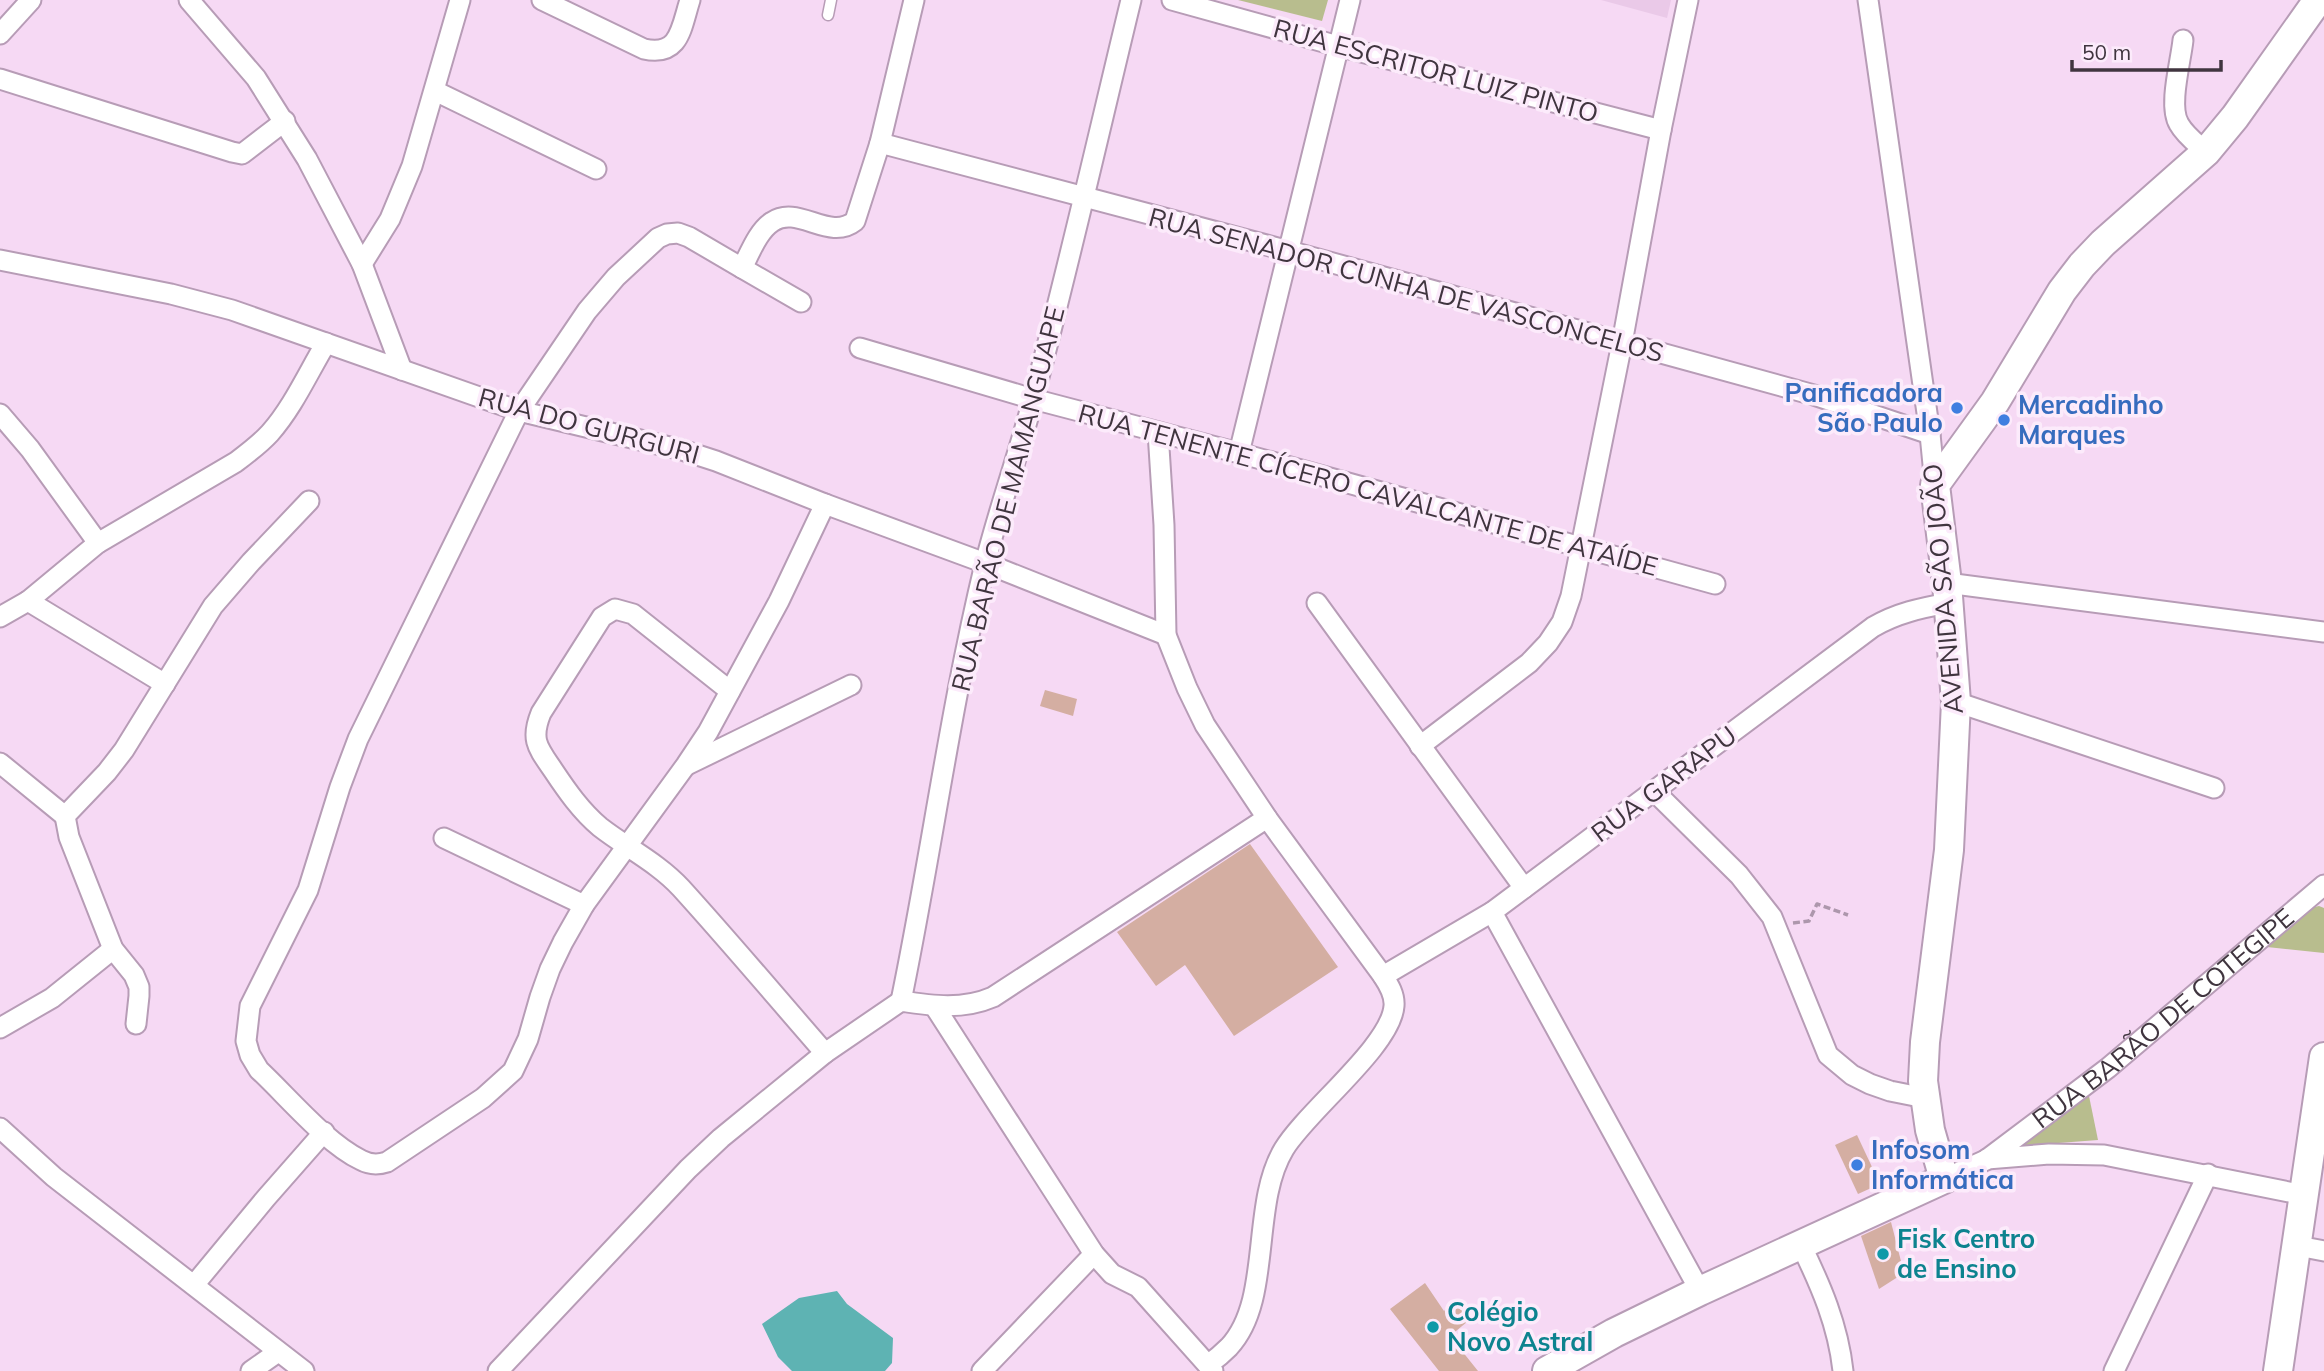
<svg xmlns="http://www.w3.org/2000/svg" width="2324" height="1371" font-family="Mulish,sans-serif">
	<rect width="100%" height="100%" fill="#f6d9f4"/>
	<polygon fill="#eac9e8" points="1601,0 1671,0 1667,18"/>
	<g fill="#b8bd8e">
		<polygon points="1238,0 1328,0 1322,21"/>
		<polygon points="2319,906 2324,908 2324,953 2267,947 2305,909"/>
		<polygon points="2089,1096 2098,1140 2018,1146"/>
	</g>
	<polygon fill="#5eb3b3" points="837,1291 847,1304 893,1338 892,1363 885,1371 792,1371 778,1357 762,1324 799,1298"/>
	<g fill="#d4aea2">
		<polygon points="1045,690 1077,699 1073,716 1040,706"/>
		<polygon points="1250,844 1338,967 1234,1036 1185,965 1156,986 1117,932"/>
		<polygon points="1857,1135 1880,1184 1858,1194 1835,1145"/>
		<polygon points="1891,1222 1904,1273 1879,1289 1861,1236"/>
		<polygon points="1425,1283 1444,1311 1453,1303 1458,1308 1464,1303 1473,1317 1450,1336 1478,1371 1439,1371 1390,1309"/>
	</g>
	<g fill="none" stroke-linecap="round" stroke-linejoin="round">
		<g stroke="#b79cb6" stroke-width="13">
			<polyline id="lane" points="828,15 831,0"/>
		</g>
		<g stroke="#b79cb6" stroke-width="23">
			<g id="street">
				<polyline points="189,0 256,78 307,159 362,264 402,370"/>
				<path d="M542,0l102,49c36,8 37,-21 46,-49"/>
				<polyline points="1172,0 1338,46 1661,130"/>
				<polyline points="1868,0 1930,434 1935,485"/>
				<polyline points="0,34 31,0"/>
				<path d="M2183,40c-2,21 -15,66 -4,84 6,11 18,20 27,28"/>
				<polyline points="0,79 232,152 242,154 285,121"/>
				<polyline points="435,91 596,169"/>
				<polyline points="880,143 1289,251 1814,395 1930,434"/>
				<polyline points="0,260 171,294 232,310 519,411 682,450 716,461 825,504 985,563 1166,635"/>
				<polyline points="362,264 390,219 412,166 460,0"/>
				<polyline points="742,268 801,302"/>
				<polyline points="860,348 1033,399 1239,453 1715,584"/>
				<polyline points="0,414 30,449 98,543"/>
				<path d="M1158,432l6,93 2,110 21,53 18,37 62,93 116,158c6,9 12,19 11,30 -3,40 -87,105 -110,143 -34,56 -11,151 -55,198 -6,6 -13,12 -20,17"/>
				<polyline points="1239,453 1350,0"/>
				<path d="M825,504l-46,97 -71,131 -22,33 -102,140 -21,37 -13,27 -10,28 -12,42 -15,32 -30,27 -96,64c-9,3 -17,3 -26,-2 -35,-17 -73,-63 -102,-90l-9,-15 -4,-14 4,-35 58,-116 32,-103 18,-48 161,-328 68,-100 29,-34 42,-39 9,-4 11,-1 11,4 53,31c8,-15 16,-37 30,-46 26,-18 57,20 83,-1l25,-78 34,-143"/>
				<polyline points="1947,583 2324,632"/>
				<polyline points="28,601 165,684"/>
				<polyline points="1317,603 1524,888"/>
				<path d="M0,617l28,-16 70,-58 138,-81c12,-9 24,-18 34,-29 23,-26 38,-60 56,-90"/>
				<path d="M730,691l-97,-77 -18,-5 -13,8 -61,96c-11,27 -3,35 12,57 14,21 28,41 47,57 27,21 58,36 81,61 49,54 96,110 144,165"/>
				<polyline points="1956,702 2214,788"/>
				<polyline points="1420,746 1529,663 1548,643 1562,622 1571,596 1622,343 1661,130 1688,0"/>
				<polyline points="0,763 65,816"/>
				<polyline points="687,765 851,685"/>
				<polyline points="1654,791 1739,875 1772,917 1828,1055 1852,1075 1870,1084 1890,1091 1925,1098"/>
				<polyline points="444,838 584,905"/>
				<polyline points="1492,912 1700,1291"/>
				<path d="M1383,976l109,-64 381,-285c24,-14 48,-19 75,-24"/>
				<path d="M901,1001c30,-145 49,-292 84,-437 14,-56 34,-111 49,-168 35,-131 65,-264 97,-396"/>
				<polyline points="935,1007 1094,1254 1112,1274 1138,1287 1213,1371"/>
				<polyline points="136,1024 139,996 139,987 134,975 113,949 69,837 65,816 107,772 124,750 213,606 251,562 309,501"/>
				<polyline points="0,1028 52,998 113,949"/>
				<polyline points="0,1128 54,1177 304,1371"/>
				<polyline points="1987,1159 2049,1154 2104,1155 2304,1195"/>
				<path id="s1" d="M1944,1179l42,-19 122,-92 216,-183"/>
				<path d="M1801,1245c20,41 37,80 42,126"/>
				<polyline points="2298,1246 2324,1251"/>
				<polyline points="194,1285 266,1198 324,1132"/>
				<polyline points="251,1371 278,1352"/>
				<path d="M498,1371l190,-202 33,-31 104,-85 76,-52c32,5 62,9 92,-4l274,-179"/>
				<polyline points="982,1371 1094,1254"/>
				<polyline points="2114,1371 2208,1174"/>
			</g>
		</g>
		<g stroke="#b79cb6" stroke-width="32">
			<g id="secondary">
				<polyline points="1547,1371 1614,1333 1700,1291 1944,1179 1930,1130 1923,1081 1925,1042 1949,850 1956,702 1947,583 1935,485 1995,402 2062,291 2082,265 2103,243 2206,152 2235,117 2318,0"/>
				<polyline points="2278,1371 2324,1057"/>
			</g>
		</g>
		<polyline stroke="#ad97ac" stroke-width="3.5" stroke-dasharray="7 3.5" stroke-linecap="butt" points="1793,923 1809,921 1817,904 1848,915"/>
		<use href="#lane" stroke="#fff" stroke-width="10"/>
		<use href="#street" stroke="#fff" stroke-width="19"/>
		<use href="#secondary" stroke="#fff" stroke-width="28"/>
	</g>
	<g fill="#3f7fe0" stroke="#fcebfb" stroke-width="2.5">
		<circle cx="1957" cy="408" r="7"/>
		<circle cx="2004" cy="420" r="7"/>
		<circle cx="1857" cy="1165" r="7"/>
	</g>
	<g fill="#0f9aa8" stroke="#fcebfb" stroke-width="2.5">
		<circle cx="1883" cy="1254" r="7"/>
		<circle cx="1433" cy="1327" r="7"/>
	</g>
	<g text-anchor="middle" stroke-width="7" stroke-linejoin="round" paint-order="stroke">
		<g font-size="26" fill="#40353f" stroke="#fcebfb">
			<text transform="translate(1436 71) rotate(15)" y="9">RUA ESCRITOR LUIZ PINTO</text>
			<text transform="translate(1406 285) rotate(15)" y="9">RUA SENADOR CUNHA DE VASCONCELOS</text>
			<text transform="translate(589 426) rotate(15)" y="9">RUA DO GURGURI</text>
			<text transform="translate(1368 490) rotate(15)" y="9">RUA TENENTE CÍCERO CAVALCANTE DE ATAÍDE</text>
			<text transform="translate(1008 499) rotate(-76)" y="9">RUA BARÃO DE MAMANGUAPE</text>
			<text transform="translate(1943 589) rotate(-95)" y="9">AVENIDA SÃO JOÃO</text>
			<text transform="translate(1664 784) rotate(-37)" y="9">RUA GARAPU</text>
			<text dy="9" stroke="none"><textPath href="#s1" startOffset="273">RUA BARÃO DE COTEGIPE</textPath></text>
		</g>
		<g font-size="26" font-weight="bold" fill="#366cbe" stroke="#fcebfb" text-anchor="start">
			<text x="1943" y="402" text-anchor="end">Panificadora<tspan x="1943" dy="30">São Paulo</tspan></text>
			<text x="2018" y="414">Mercadinho<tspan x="2018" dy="30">Marques</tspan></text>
			<text x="1871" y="1159">Infosom<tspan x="1871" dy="30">Informática</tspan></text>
		</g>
		<g font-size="26" font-weight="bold" fill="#0d838f" stroke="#fcebfb" text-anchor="start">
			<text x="1897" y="1248">Fisk Centro<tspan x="1897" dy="30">de Ensino</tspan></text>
			<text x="1447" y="1321">Colégio<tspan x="1447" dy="30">Novo Astral</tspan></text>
		</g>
	</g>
	<path d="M2072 60v10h149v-10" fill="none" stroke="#40353f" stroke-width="3.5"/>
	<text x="2082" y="60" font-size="21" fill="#40353f" stroke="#fcebfb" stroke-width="5" paint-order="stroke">50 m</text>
</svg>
